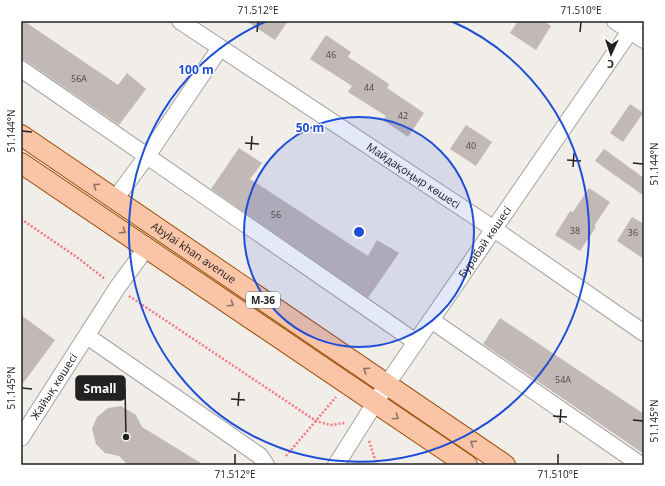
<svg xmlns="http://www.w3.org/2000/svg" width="665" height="486" font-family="'Open Sans',sans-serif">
	<rect width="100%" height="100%" fill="#f1ede9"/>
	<g fill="#c2b8b5">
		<polygon points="21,21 24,21 118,85 127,73 146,89 119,125 26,61 21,60"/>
		<polygon points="246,21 288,21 275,40"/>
		<polygon points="518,21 544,21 551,26 536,50 510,33"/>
		<polygon points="326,35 351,52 348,57 389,84 387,88 424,113 408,137 383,120 386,116 348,92 352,86 310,59"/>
		<polygon points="630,104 643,113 623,142 610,133"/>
		<polygon points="466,125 492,142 476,166 450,149"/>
		<polygon points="239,148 262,163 250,179 368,256 377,240 399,253 368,298 211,189"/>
		<polygon points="604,149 644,178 644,196 595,161"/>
		<polygon points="589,188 610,202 594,226 596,227 580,251 555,235 570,211 573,212"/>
		<polygon points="632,217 644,224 644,259 617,241"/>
		<polygon points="21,315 55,340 21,386"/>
		<polygon points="500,318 644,414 644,454 483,344"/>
		<polygon points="121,406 136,415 142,427 204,465 128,465 119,456 105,453 96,444 92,429 97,417 108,408"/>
	</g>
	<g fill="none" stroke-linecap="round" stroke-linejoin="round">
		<g stroke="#a3a3a3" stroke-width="18">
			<g id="minor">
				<path id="s1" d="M180,21l314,208 150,104"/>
				<polyline points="615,21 644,40"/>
				<polyline points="21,69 416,342"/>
				<polyline points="115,199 147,156 220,48"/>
				<polyline points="431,320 641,465"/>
				<polyline points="87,336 260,456 266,465"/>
				<path id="s2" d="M21,438l96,-150 30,-41"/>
				<path id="s3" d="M336,465l51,-81 250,-363"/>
			</g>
		</g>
		<g stroke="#9a4c05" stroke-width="22">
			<g id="major">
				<path id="s4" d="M21,135l484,330"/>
				<polyline points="21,163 467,465"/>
			</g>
		</g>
		<g stroke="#f67681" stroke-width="2.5" stroke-dasharray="2 2" stroke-linecap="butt">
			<polyline points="21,219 78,258 105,279"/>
			<polyline points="129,296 316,421 330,425 345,423"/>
			<polyline points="369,441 377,465"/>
			<polyline points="286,456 336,397"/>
		</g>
		<use href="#minor" stroke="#fff" stroke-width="16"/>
		<use href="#major" stroke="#f9c5a6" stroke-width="20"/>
	</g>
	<defs><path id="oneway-chevron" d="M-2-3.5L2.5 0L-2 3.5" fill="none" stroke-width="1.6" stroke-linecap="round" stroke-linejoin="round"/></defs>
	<g stroke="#8e7464">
		<use href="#oneway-chevron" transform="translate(96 186) rotate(-146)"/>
		<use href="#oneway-chevron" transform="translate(123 231) rotate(34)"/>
		<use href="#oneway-chevron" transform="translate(231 304) rotate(34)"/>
		<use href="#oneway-chevron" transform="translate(366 370) rotate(-146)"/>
		<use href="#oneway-chevron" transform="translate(396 417) rotate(34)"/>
		<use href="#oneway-chevron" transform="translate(473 443) rotate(-146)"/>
	</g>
	<path fill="none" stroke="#222" stroke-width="1.5" d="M257,32l1,-10M580,32l1,-10M22,131l10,1M245,143l14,1M251,150l1,-14M567,160l14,1M633,163l10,1M573,167l1,-14M22,388l10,1M231,399l14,1M238,406l1,-14M553,416l14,1M633,420l10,1M560,423l1,-14M235,464v-10M558,464v-10"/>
	<circle cx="359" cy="232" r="115" fill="#1d4ed8" fill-opacity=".12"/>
	<g fill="none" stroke="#1d4ed8" stroke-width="2">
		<circle cx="359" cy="232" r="115"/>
		<path d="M451 21A230 230 0 1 1 267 21"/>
	</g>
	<g text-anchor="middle" stroke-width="3" stroke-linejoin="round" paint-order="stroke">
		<g font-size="9" fill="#4a4847">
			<text x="331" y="58">46</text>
			<text x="79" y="82">56А</text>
			<text x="369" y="91">44</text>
			<text x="403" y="119">42</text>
			<text x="471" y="149">40</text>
			<text x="276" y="218">56</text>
			<text x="575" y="234">38</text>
			<text x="633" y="236">36</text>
			<text x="563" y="383">54А</text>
		</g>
		<rect fill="#fff" stroke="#646464" stroke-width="1" x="246" y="292" width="34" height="16" rx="3"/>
		<g font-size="10" font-weight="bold" fill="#222">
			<text x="263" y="304">M-36</text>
		</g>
		<g font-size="11" fill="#222" stroke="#fff">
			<text dy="4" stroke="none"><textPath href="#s1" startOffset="280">Майдақоңыр көшесі</textPath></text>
			<text dy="4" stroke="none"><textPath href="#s3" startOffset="268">Бурабай көшесі</textPath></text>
			<text dy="4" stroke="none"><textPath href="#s4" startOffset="209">Abylai khan avenue</textPath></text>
			<text dy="4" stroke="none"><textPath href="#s2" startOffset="61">Жайық көшесі</textPath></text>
		</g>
	</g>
	<circle cx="359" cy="232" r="6" fill="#1d4ed8" stroke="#fff" stroke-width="2"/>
	<g font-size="12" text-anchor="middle" font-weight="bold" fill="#1d4ed8" stroke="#fff" stroke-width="3" stroke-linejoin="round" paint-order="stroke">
		<text x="196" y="74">100 m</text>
		<text x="310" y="132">50 m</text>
	</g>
	<path fill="none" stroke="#222" stroke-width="1.5" d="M126 437L125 388"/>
	<circle fill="#222" stroke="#fff" stroke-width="1.5" cx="126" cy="437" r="4"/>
	<rect fill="#222" stroke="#222" stroke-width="1.5" x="76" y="376" width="49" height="24" rx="4"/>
	<g font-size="12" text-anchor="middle" font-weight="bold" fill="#fff">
		<text x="100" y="393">Small</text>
	</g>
	<rect width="665" height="486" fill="none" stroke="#ffffff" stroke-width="44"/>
	<g transform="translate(611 54) rotate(183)" stroke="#ffffff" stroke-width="3" paint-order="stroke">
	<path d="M0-3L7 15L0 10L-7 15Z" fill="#222222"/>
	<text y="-6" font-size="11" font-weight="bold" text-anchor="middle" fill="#222222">С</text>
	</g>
	<rect x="22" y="22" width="621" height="442" fill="none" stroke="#222" stroke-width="1.5"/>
	<g font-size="10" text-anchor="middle" fill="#222">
		<text x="258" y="14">71.512°E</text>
		<text x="581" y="14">71.510°E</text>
		<text transform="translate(11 131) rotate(-90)" y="4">51.144°N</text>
		<text transform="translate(654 164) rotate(-90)" y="4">51.144°N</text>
		<text transform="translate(11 388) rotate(-90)" y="4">51.145°N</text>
		<text transform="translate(654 421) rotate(-90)" y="4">51.145°N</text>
		<text x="235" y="478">71.512°E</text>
		<text x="558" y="478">71.510°E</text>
	</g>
</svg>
